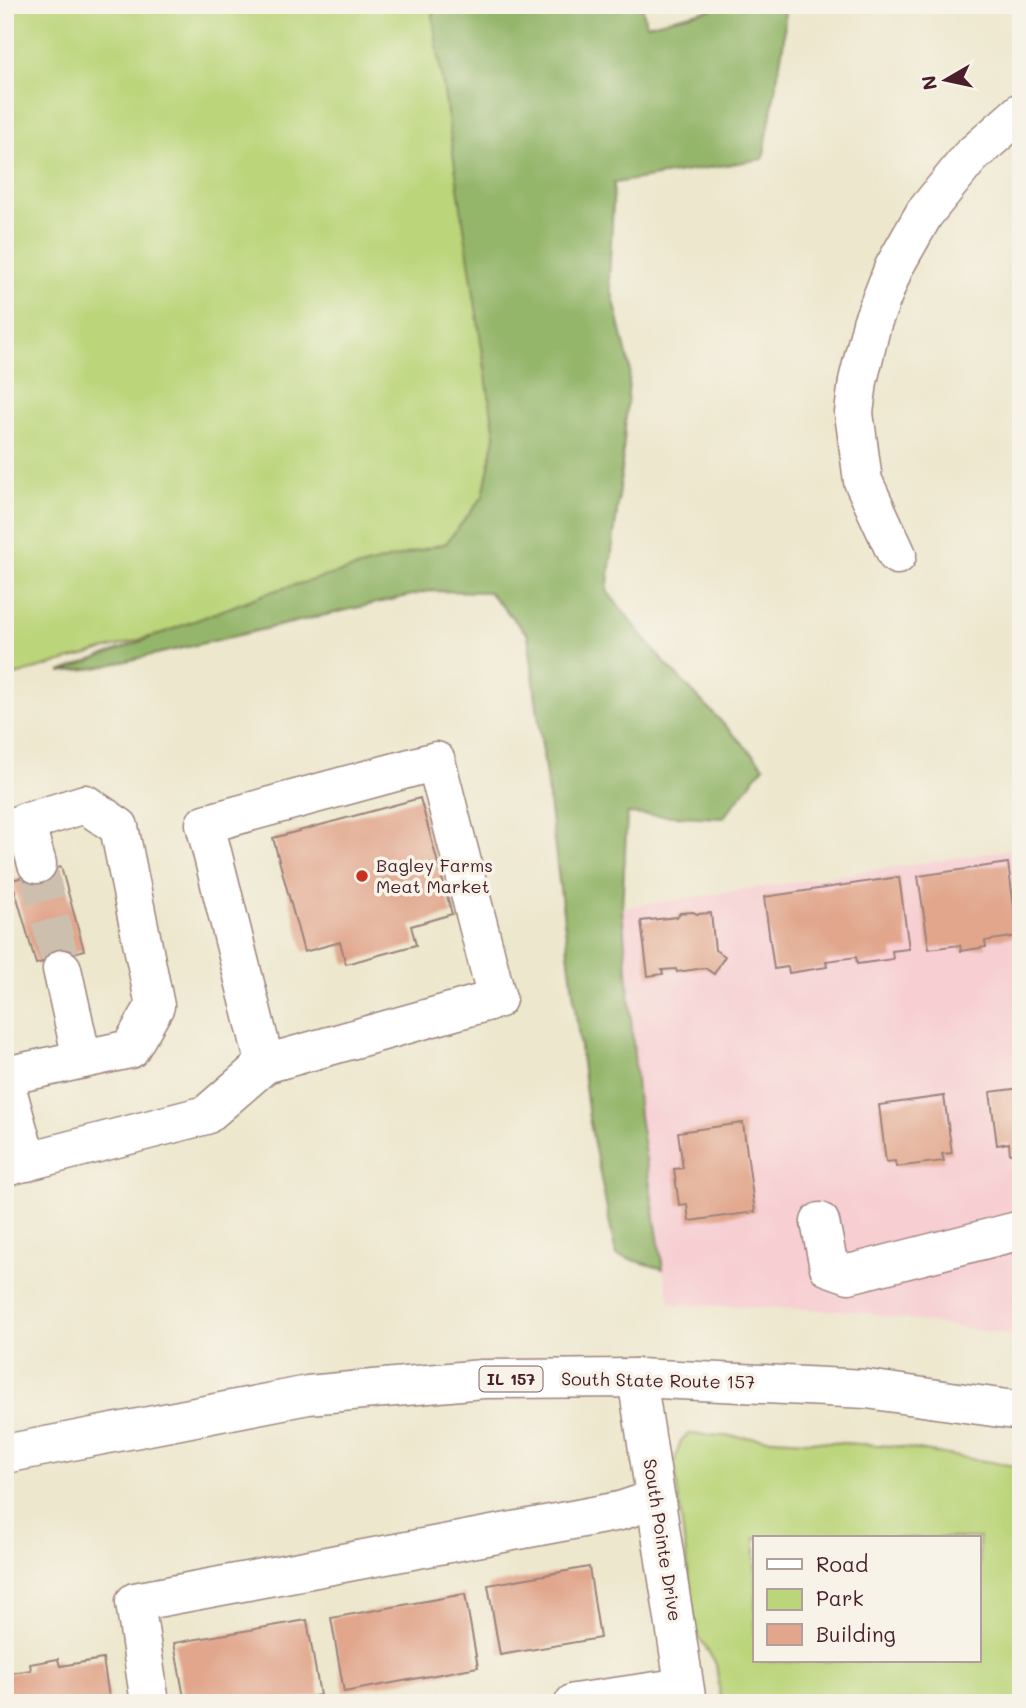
<svg xmlns="http://www.w3.org/2000/svg" width="1026" height="1708" font-family="Mali,sans-serif">
	<rect width="100%" height="100%" fill="#f7f3e8"/>
	<filter id="ink" filterUnits="userSpaceOnUse"><feTurbulence type="fractalNoise" baseFrequency=".0143" numOctaves="2"/><feDisplacementMap in="SourceGraphic" scale="14" xChannelSelector="R" yChannelSelector="G"/><feConvolveMatrix kernelMatrix="1 2 1 2 8 2 1 2 1" color-interpolation-filters="sRGB"/></filter>
	<filter id="wash" filterUnits="userSpaceOnUse"><feTurbulence type="fractalNoise" baseFrequency=".00686" numOctaves="4" result="noise"/><feDisplacementMap in="SourceGraphic" scale="28" xChannelSelector="R" yChannelSelector="G"/><feGaussianBlur stdDeviation="1.57" result="paint"/><feColorMatrix in="noise" values="0 0 0 0 0 0 0 0 0 0 0 0 0 0 0 0 0 1.4 0 .05"/><feComposite in="paint" operator="in"/></filter>
	<g filter="url(#wash)">
		<rect width="100%" height="100%" fill="#ede7cd"/>
		<polygon fill="#f7cfd3" points="1021,848 1021,1337 851,1311 670,1304 663,1269 639,1116 622,908"/>
		<g fill="#bbd57a" stroke="#827a52" stroke-width="2" fill-rule="evenodd">
			<polygon points="5,5 440,5 518,532 5,678"/>
			<path d="M688,1434l206,12 127,21v236h-300l-5,-39 -20,-31 -22,-170 7,-23zM755,1538h224v123h-224z"/>
		</g>
		<polygon fill="#94b66a" stroke="#6f6a4a" stroke-width="2" points="431,5 642,5 646,25 711,9 714,5 785,5 784,40 763,159 614,183 609,280 630,368 620,488 607,591 662,660 764,766 723,818 627,814 622,908 639,1116 663,1269 616,1255 589,1118 528,635 489,592 429,591 96,668 60,672 273,591 446,543 483,496 495,436"/>
		<g id="blocks">
			<g fill="#e1a68c">
				<polygon points="420,798 452,914 411,926 416,945 346,964 340,942 304,952 273,838"/>
				<polygon points="1008,863 1018,936 985,941 986,947 961,951 960,945 929,949 918,876"/>
				<polygon points="61,867 84,950 36,964 12,880"/>
				<polygon points="899,877 909,949 892,951 893,959 857,964 856,957 826,961 827,967 789,973 788,967 774,969 764,897"/>
				<polygon points="693,912 697,914 711,913 715,950 725,956 714,974 705,968 677,972 676,969 662,970 663,974 648,976 641,921 677,917 680,913"/>
				<polygon points="1021,1088 1021,1153 1010,1154 1009,1143 997,1145 990,1092"/>
				<polygon points="944,1096 952,1153 942,1154 944,1161 896,1167 895,1161 886,1162 879,1105"/>
				<polygon points="743,1123 755,1212 689,1221 687,1204 679,1205 674,1169 683,1168 678,1132"/>
				<polygon points="589,1567 600,1638 500,1655 488,1585"/>
				<polygon points="465,1594 478,1667 344,1692 331,1618"/>
				<polygon points="307,1620 320,1695 277,1703 185,1703 174,1643"/>
				<polygon points="58,1659 60,1666 103,1659 110,1703 5,1703 5,1674 31,1670 30,1664"/>
			</g>
		</g>
	</g>
	<g filter="url(#ink)">
		<use href="#blocks" fill-opacity="0" stroke="#9c837c" stroke-width="2"/>
		<g fill="none" stroke-linecap="round" stroke-linejoin="round">
			<polyline stroke="#ccbfad" stroke-width="38" stroke-dasharray="38 19" stroke-linecap="butt" points="37,864 62,969"/>
			<g stroke="#9c837c" stroke-width="41">
				<g id="minor">
					<polyline points="897,555 863,481 854,413 858,381 872,323 894,267 924,214 970,157 1021,112"/>
					<polyline points="25,822 37,864"/>
					<polyline points="5,829 85,804 119,827 155,1006 130,1049 5,1076"/>
					<polyline points="62,969 82,1059"/>
					<polyline points="5,1082 27,1162"/>
					<polyline points="5,1167 206,1115 265,1064 497,999 436,761 205,824 265,1064"/>
					<polyline points="820,1222 829,1267 849,1274 1021,1230"/>
					<polyline points="637,1378 687,1703"/>
					<polyline points="150,1703 135,1602 620,1511 656,1499"/>
					<polyline points="574,1703 684,1687"/>
				</g>
			</g>
			<g stroke="#9c837c" stroke-width="41">
				<polyline id="major" points="5,1454 308,1395 482,1379 637,1378 867,1389 1021,1411"/>
			</g>
			<use href="#minor" stroke="#fff" stroke-width="38"/>
			<use href="#major" stroke="#fff" stroke-width="38"/>
		</g>
	</g>
	<circle fill="#c8321e" stroke="#f7f3e8" stroke-width="2.5" cx="362" cy="876" r="7"/>
	<g text-anchor="middle" stroke-width="7" stroke-linejoin="round" paint-order="stroke">
		<rect fill="#f7f3e8" stroke="#7e5f64" stroke-width="2" x="479.5" y="1366.5" width="63" height="25" rx="5"/>
		<g font-size="16" font-weight="bold" fill="#4a1f2b">
			<text x="511" y="1385">IL 157</text>
		</g>
		<g font-size="18" fill="#4a1f2b" stroke="#f7f3e8" text-anchor="start">
			<text x="376" y="872">Bagley Farms<tspan x="376" dy="21">Meat Market</tspan></text>
		</g>
		<g font-size="18" fill="#4a1f2b" stroke="#f7f3e8">
			<text transform="translate(658 1381) rotate(1)" y="6">South State Route 157</text>
			<text transform="translate(662 1540) rotate(81)" y="6">South Pointe Drive</text>
		</g>
	</g>
	<rect width="1026" height="1708" fill="none" stroke="#f7f3e8" stroke-width="28"/>
	<rect x="753" y="1536" width="228" height="126" fill="#f7f3e8" stroke="#b29e9c" stroke-width="2"/>
	<rect x="767" y="1559" width="35" height="10" fill="#ffffff" stroke="#b29e9c" stroke-width="2"/>
	<text x="816" y="1572" font-size="21" fill="#4a1f2b">Road</text>
	<rect x="767" y="1589" width="35" height="21" fill="#bbd57a" stroke="#b29e9c" stroke-width="2"/>
	<text x="816" y="1606" font-size="21" fill="#4a1f2b">Park</text>
	<rect x="767" y="1624" width="35" height="21" fill="#e1a68c" stroke="#b29e9c" stroke-width="2"/>
	<text x="816" y="1642" font-size="21" fill="#4a1f2b">Building</text>
	<g transform="translate(946 80) rotate(261)" stroke="#f7f3e8" stroke-width="5" paint-order="stroke">
	<path d="M0-5L12 26L0 18L-12 26Z" fill="#4a1f2b"/>
	<text y="-10" font-size="19" font-weight="bold" text-anchor="middle" fill="#4a1f2b">N</text>
	</g>
</svg>
